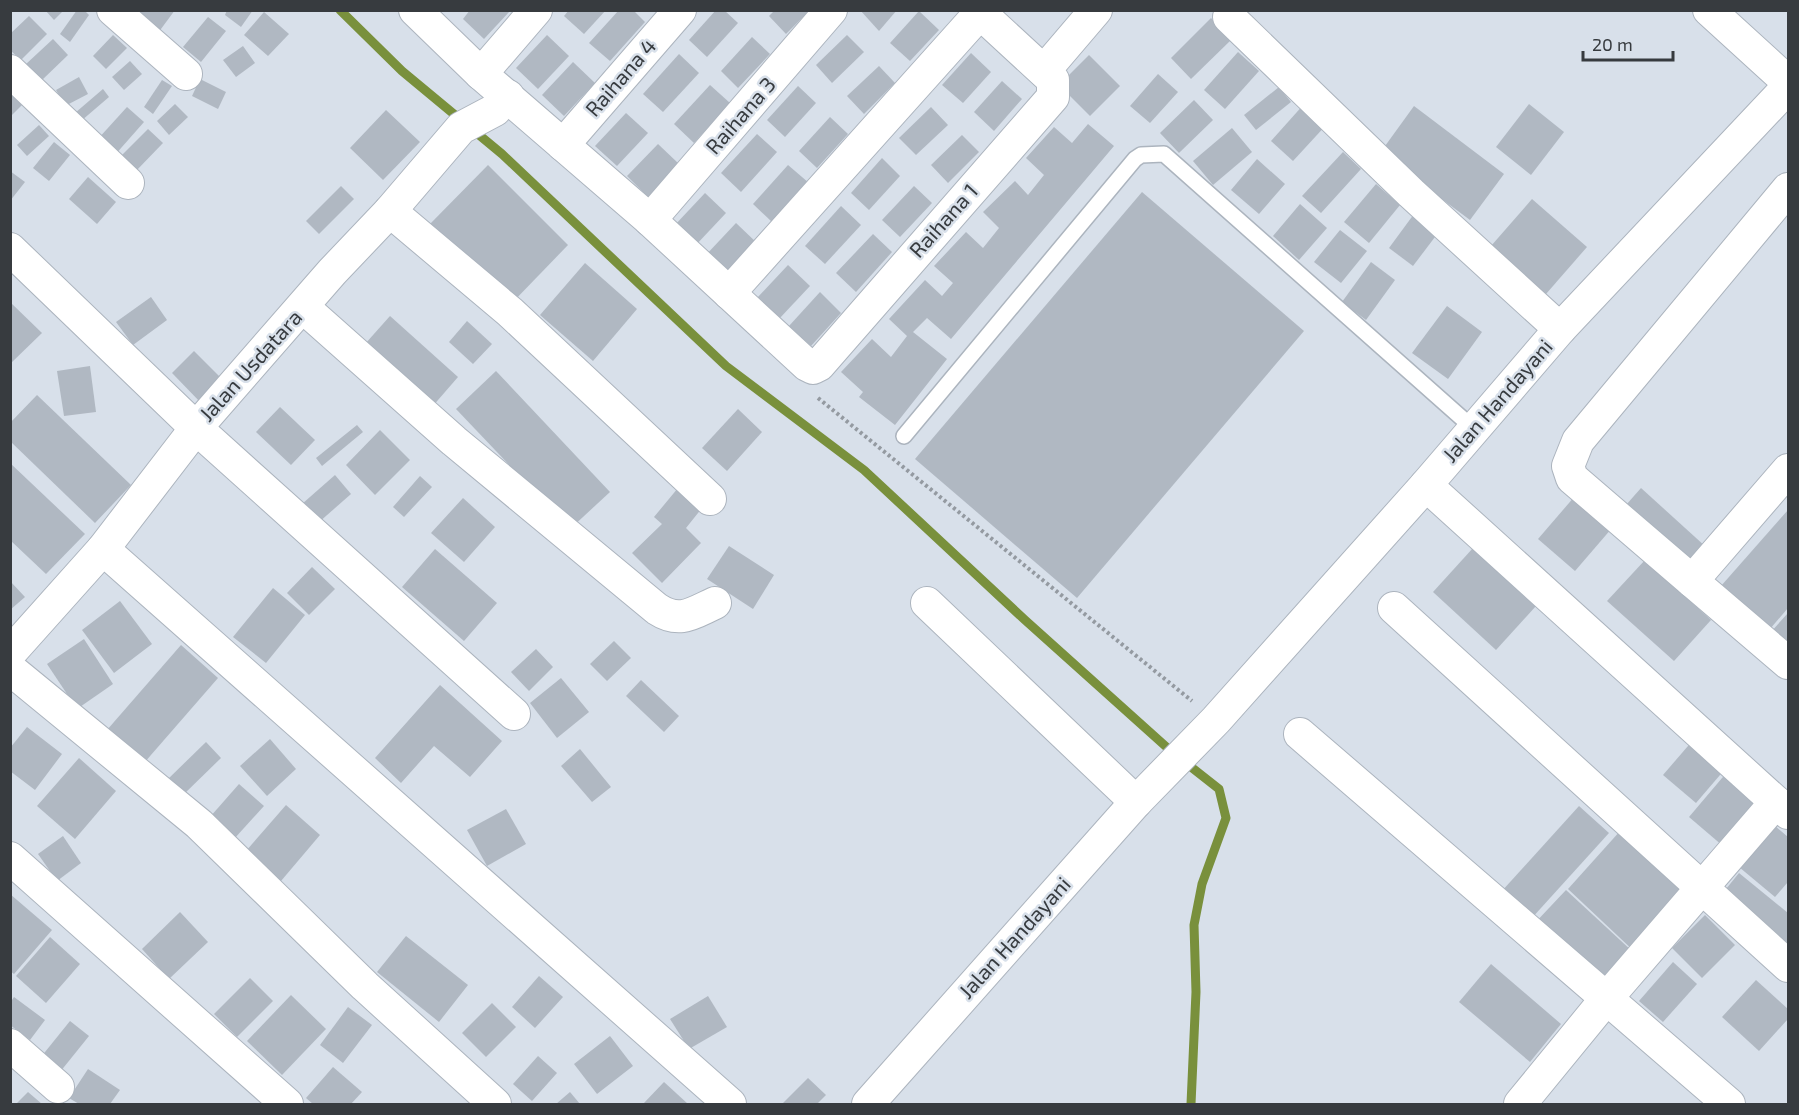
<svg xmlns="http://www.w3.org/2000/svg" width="1799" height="1115" font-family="'Exo 2',sans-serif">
	<rect width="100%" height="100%" fill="#d8e0ea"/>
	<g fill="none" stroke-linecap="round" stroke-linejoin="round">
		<polyline stroke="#79903c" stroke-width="9" points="340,10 402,71 502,154 726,366 864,470 1025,620 1172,752 1219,789 1226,818 1202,884 1194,925 1196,992 1191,1104"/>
	</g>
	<g fill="#b0b8c2">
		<polygon points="45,10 64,10 54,20"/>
		<polygon points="77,10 84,10 89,15 70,42 60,34"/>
		<polygon points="136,10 175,10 158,33"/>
		<polygon points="227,10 253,10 241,27 225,15"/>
		<polygon points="470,10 511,10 484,39 463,19"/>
		<polygon points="569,10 606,10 584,34 564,16"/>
		<polygon points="619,10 633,10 645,22 610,61 589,43"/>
		<polygon points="716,10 724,10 738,23 707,57 689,40"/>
		<polygon points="775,10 810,10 786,34 769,16"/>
		<polygon points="860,10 897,10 879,31"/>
		<polygon points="919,11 939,30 910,61 890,43"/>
		<polygon points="264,12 289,34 268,56 244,35"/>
		<polygon points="29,16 47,34 21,60 10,50 10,34"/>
		<polygon points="208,17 226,31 201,62 183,47"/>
		<polygon points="1211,18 1231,40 1191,79 1171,58"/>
		<polygon points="113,35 127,48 106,69 93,56"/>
		<polygon points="547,35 569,56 538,89 516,68"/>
		<polygon points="847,35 864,52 832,83 816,65"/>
		<polygon points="752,37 770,54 738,88 721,71"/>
		<polygon points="53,39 68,55 41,81 25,65"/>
		<polygon points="243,46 255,63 236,77 223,60"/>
		<polygon points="1238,52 1259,71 1225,109 1204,90"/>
		<polygon points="971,53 991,72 963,103 942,85"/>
		<polygon points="679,54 699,73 663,112 643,94"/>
		<polygon points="1089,55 1120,86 1090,116 1059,85"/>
		<polygon points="130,61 142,74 124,90 112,77"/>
		<polygon points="573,62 595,83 564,116 542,95"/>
		<polygon points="879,66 895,83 864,114 847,96"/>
		<polygon points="1158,74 1178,92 1150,123 1130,106"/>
		<polygon points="79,77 88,94 65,106 56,90"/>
		<polygon points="200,79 226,92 218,109 192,96"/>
		<polygon points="162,80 172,86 153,114 144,107"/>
		<polygon points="1002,81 1022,99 994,131 974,112"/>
		<polygon points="710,85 730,103 694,143 674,124"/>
		<polygon points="798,86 816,103 785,137 767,120"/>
		<polygon points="1279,87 1291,102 1256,130 1244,115"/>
		<polygon points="103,89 109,97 81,121 75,113"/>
		<polygon points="10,92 23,104 10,117"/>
		<polygon points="1194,100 1213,120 1179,153 1160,133"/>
		<polygon points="1305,103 1328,123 1293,161 1271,141"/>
		<polygon points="175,104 188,117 169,135 157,121"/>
		<polygon points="1529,104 1564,132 1531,175 1496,147"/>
		<polygon points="1414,106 1504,174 1470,220 1380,153"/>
		<polygon points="127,107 144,122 114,156 97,140"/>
		<polygon points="931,107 948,125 916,155 899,138"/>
		<polygon points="386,110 420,142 383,180 350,148"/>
		<polygon points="626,113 648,133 617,166 595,146"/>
		<polygon points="830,117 848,134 817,168 799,151"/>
		<polygon points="1088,124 1114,146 951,339 927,318 913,332 947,359 895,425 859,397 863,392 841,372 872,339 891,357 907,336 889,319 925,280 942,296 953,283 934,266 966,232 983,248 999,228 983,212 1015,181 1028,195 1044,175 1026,158 1054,127 1072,143"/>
		<polygon points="39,125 49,136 27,156 17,145"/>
		<polygon points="1232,128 1252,152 1213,185 1193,161"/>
		<polygon points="148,129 163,143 135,172 120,157"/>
		<polygon points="757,134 777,152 741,192 721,173"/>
		<polygon points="962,135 979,152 948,183 931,165"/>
		<polygon points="54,142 70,155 49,181 33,168"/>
		<polygon points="658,144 679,164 648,197 627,176"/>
		<polygon points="1343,152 1361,169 1321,213 1302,196"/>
		<polygon points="882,158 900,176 869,210 851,193"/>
		<polygon points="1257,159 1285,184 1259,214 1231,190"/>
		<polygon points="488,165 568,245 511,304 430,224"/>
		<polygon points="788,165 809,183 772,222 753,204"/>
		<polygon points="10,171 25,182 10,201"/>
		<polygon points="88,177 116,202 97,224 69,199"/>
		<polygon points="1376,184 1400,205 1369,243 1344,222"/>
		<polygon points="341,186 354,199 319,234 306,221"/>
		<polygon points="914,186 932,203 900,237 882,220"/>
		<polygon points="1142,192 1304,331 1077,598 915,459"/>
		<polygon points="705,193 726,213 695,246 674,226"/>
		<polygon points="1532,199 1587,247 1546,294 1491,246"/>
		<polygon points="1300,204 1327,228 1299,260 1273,236"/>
		<polygon points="841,206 861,225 825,264 805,246"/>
		<polygon points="1414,214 1438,233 1413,266 1389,248"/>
		<polygon points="736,223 758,244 727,277 705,256"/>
		<polygon points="1340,230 1367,251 1341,283 1314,262"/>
		<polygon points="873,234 892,252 856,292 836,273"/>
		<polygon points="1371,262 1395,280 1366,320 1342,302"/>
		<polygon points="585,263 637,309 593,361 540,315"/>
		<polygon points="788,265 810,286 779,319 757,298"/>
		<polygon points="820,292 841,313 811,346 789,326"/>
		<polygon points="151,297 167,320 133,345 116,322"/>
		<polygon points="10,302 42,333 10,364"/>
		<polygon points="1447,306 1482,332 1448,379 1412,353"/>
		<polygon points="390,316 458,377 425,415 357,353"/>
		<polygon points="467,321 492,344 473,364 449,342"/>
		<polygon points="194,351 225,382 203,405 172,373"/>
		<polygon points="90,366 96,412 64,416 57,371"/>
		<polygon points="496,371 610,492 570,529 456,409"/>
		<polygon points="37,395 131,485 95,523 10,441 10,423"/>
		<polygon points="280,407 315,440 291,465 256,432"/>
		<polygon points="738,409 762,432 727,471 702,448"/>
		<polygon points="357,425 363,432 322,466 316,458"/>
		<polygon points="380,430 410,460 375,495 346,465"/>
		<polygon points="10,463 85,534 46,574 10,540"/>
		<polygon points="335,475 351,494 318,523 302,504"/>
		<polygon points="420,476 432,487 404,517 393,507"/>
		<polygon points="678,488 702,508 686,528 701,543 662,583 632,553 662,524 654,517"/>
		<polygon points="1641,488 1706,547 1684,572 1619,513"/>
		<polygon points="1575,496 1612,528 1575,571 1538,539"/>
		<polygon points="463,498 495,527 464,562 431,533"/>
		<polygon points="1788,510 1788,608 1770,629 1721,586"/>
		<polygon points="729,546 774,575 753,609 707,579"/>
		<polygon points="1473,548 1536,606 1496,650 1433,592"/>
		<polygon points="435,549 497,603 464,641 402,587"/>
		<polygon points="1645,560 1711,620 1674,661 1607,601"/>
		<polygon points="312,567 335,589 309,615 287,593"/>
		<polygon points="10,581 25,597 10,610"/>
		<polygon points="273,588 305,615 266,663 233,637"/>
		<polygon points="120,601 152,644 114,673 82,630"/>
		<polygon points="1788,613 1788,650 1770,633"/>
		<polygon points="84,639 113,684 77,709 47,664"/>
		<polygon points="614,641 631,658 607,681 590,664"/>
		<polygon points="181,645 218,678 144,763 107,730"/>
		<polygon points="536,649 553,667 529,691 511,672"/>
		<polygon points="561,678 589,712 557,738 530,703"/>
		<polygon points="641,680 679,716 664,732 626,696"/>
		<polygon points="440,685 502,741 470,777 434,746 401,783 375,758"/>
		<polygon points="27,727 62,754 35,790 10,771 10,748"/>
		<polygon points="270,739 296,769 267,796 240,766"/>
		<polygon points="1694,739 1726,768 1696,803 1663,775"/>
		<polygon points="206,742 221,758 181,797 166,781"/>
		<polygon points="580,749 611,787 592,802 561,766"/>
		<polygon points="79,758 116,791 75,839 37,806"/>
		<polygon points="1728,771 1762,800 1723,846 1689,817"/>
		<polygon points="239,784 264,806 234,839 210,817"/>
		<polygon points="286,805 320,835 281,881 246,851"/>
		<polygon points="1579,806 1609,833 1531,919 1501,892"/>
		<polygon points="506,809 526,844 487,866 467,830"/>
		<polygon points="1774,825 1788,837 1788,882 1775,897 1739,867"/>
		<polygon points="1621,830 1690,894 1636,953 1568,889"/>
		<polygon points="63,836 81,863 57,881 38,854"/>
		<polygon points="1739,873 1788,913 1788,944 1782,952 1717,900"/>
		<polygon points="1566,890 1633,952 1600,989 1533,925"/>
		<polygon points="10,894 52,930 14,974 10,971"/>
		<polygon points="180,912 208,942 169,979 142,949"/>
		<polygon points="1705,915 1735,945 1702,978 1672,948"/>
		<polygon points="406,936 468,985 439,1022 377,972"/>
		<polygon points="50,937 80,964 46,1003 16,976"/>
		<polygon points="1673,962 1697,984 1663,1022 1639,1001"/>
		<polygon points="1491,964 1561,1024 1530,1062 1459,1002"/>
		<polygon points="539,976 563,997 535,1028 512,1007"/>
		<polygon points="250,978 273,1001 237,1037 214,1014"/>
		<polygon points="1756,980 1788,1009 1788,1019 1759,1051 1722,1017"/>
		<polygon points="291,995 326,1029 282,1075 247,1041"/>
		<polygon points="708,996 727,1027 689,1049 670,1019"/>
		<polygon points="14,997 45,1020 30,1040 10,1025 10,1003"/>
		<polygon points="492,1003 516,1027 486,1057 462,1033"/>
		<polygon points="348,1007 372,1025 343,1063 320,1045"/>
		<polygon points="70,1021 89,1036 60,1072 41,1057"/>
		<polygon points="610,1036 633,1066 597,1094 574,1064"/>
		<polygon points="538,1056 557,1073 532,1101 513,1084"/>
		<polygon points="333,1067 362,1092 351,1104 313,1104 306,1098"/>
		<polygon points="88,1069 120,1090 110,1104 79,1104 69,1098"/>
		<polygon points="808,1078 826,1095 817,1104 782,1104"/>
		<polygon points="664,1082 688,1104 643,1104"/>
		<polygon points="28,1092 42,1104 16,1104"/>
		<polygon points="570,1092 580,1104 556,1104"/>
	</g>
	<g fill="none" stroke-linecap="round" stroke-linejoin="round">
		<g stroke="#acb4be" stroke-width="18">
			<polyline id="service" points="904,436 1135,159 1141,155 1164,154 1473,428"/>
		</g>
		<g stroke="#acb4be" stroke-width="34">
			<g id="minor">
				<polyline points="113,10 186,74"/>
				<polyline points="415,10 481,74"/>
				<polyline points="536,10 481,74 650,220 807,365 813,368 819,365 1053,97 1053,80 977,10"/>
				<polyline points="1709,10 1788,82"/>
				<polyline points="1229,17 1411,193 1560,329"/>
				<polyline points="10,71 128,183"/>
				<polyline points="1044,71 1096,10"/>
				<polyline points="563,145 680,10"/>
				<polyline points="390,211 510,312 710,499"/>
				<polyline points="650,220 831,10"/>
				<polyline points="10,249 196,428 514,714"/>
				<polyline points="729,293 980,13"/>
				<path d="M303,307l151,134 203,168c23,15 36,4 58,-6"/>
				<polyline points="1788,470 1692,581 1788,663"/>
				<polyline points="1426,485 1788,813"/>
				<polyline points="103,549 730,1104"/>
				<polyline points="1692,581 1572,478 1568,466 1578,441 1788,189"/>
				<polyline points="927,603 1136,802"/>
				<polyline points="1394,608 1788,966"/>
				<polyline points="10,653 103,549 196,428 332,272 390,211 461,128 495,110 508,96"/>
				<polyline points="10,669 199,824 365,986 495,1104"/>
				<polyline points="1300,734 1729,1104"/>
				<polyline points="10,858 287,1104"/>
				<polyline points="10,1045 58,1087"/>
				<polyline points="868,1104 1136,802 1216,720 1426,485 1560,329 1788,87"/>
				<polyline points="1520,1104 1606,999 1776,802"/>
			</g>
		</g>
		<polyline stroke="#949aa1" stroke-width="4" stroke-dasharray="3 3" stroke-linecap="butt" points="818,398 1192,701"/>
		<use href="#service" stroke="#fff" stroke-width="15"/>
		<use href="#minor" stroke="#fff" stroke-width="32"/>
	</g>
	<g text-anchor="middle" stroke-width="5" stroke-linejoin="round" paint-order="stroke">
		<g font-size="21" fill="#373b3f" stroke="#d8e0ea">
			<text transform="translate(621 78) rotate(-49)" y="7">Raihana 4</text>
			<text transform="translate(741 116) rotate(-49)" y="7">Raihana 3</text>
			<text transform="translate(944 221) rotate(-48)" y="7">Raihana 1</text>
			<text transform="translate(251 366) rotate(-48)" y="7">Jalan Usdatara</text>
			<text transform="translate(1498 401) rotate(-49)" y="7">Jalan Handayani</text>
			<text transform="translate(1015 938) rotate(-48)" y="7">Jalan Handayani</text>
		</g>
	</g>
	<rect width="1799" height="1115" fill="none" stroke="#373b3f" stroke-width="24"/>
	<path d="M1583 51v9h90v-9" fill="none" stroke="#373b3f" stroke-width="3"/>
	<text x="1592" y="51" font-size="18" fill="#373b3f" stroke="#d8e0ea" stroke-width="4.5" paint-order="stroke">20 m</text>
</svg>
